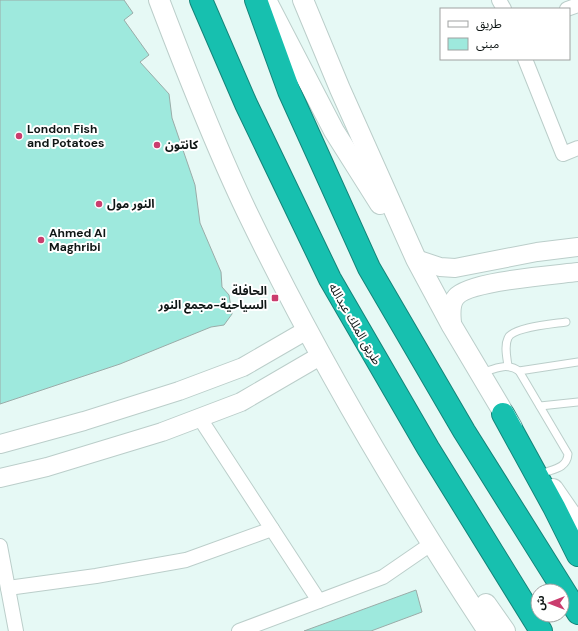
<svg xmlns="http://www.w3.org/2000/svg" width="578" height="631" font-family="'DM Sans','Noto Sans Arabic',sans-serif">
	<rect width="100%" height="100%" fill="#e6f9f5"/>
	<g fill="#9ee9dd" stroke="#9aaca8">
		<polygon points="0,0 124,0 133,13 124,20 149,55 140,62 169,94 172,118 195,185 200,223 221,272 222,287 229,295 232,314 224,325 211,327 120,364 0,404"/>
		<polygon points="416,590 422,612 371,631 304,631"/>
	</g>
	<g fill="none" stroke-linecap="round" stroke-linejoin="round">
		<g stroke="#bbceca" stroke-width="9">
			<g id="service">
				<path d="M508,366c-1,-8 -4,-20 0,-28 5,-11 45,-14 58,-16"/>
				<polyline points="519,371 578,362"/>
				<path d="M481,373c13,-4 26,-11 38,-2l49,83c-1,14 -14,15 -25,19"/>
				<polyline points="540,406 578,402"/>
			</g>
		</g>
		<g stroke="#bbceca" stroke-width="16">
			<g id="minor">
				<polyline points="499,0 504,9"/>
				<polyline points="567,9 578,5"/>
				<polyline points="525,59 563,154 578,148"/>
				<polyline points="199,417 319,601"/>
				<polyline points="0,546 16,631"/>
				<polyline points="8,588 96,576 186,560 272,529"/>
				<polyline points="239,631 383,577 431,544"/>
			</g>
		</g>
		<g stroke="#bbceca" stroke-width="20">
			<g id="tertiary">
				<polyline points="416,259 440,267 455,268 537,252 578,247"/>
				<path d="M452,326c0,-10 -3,-21 4,-29 13,-16 98,-22 122,-25"/>
				<polyline points="0,444 84,421 179,391 243,367 307,330"/>
				<polyline points="0,478 47,467 162,432 241,402 320,356"/>
			</g>
		</g>
		<g stroke="#bbceca" stroke-width="22">
			<g id="secondary">
				<path d="M159,0c27,71 55,143 88,212 70,145 152,284 241,419"/>
				<polyline points="266,0 334,131 380,204"/>
				<polyline points="303,0 340,89 416,259 452,326 512,427"/>
				<polyline points="553,489 578,525"/>
				<polyline points="486,604 505,631"/>
			</g>
		</g>
		<g stroke="#148479" stroke-width="24">
			<g id="motorway">
				<polyline points="201,0 246,104 330,279 428,448 541,631"/>
				<polyline points="256,0 289,91 369,268 464,431 578,613"/>
				<polyline points="503,414 554,507 578,555"/>
			</g>
		</g>
		<use href="#service" stroke="#fff" stroke-width="7"/>
		<use href="#minor" stroke="#fff" stroke-width="14"/>
		<use href="#tertiary" stroke="#fff" stroke-width="18"/>
		<use href="#secondary" stroke="#fff" stroke-width="20"/>
		<use href="#motorway" stroke="#17c0af" stroke-width="22"/>
	</g>
	<g fill="#ca3d6e" stroke="#fff" stroke-width="1.5">
		<circle cx="19" cy="136" r="4"/>
		<circle cx="157" cy="145" r="4"/>
		<circle cx="99" cy="204" r="4"/>
		<circle cx="41" cy="240" r="4"/>
		<rect x="271" y="294" width="8" height="8" rx="2"/>
	</g>
	<g text-anchor="middle" stroke-width="4" stroke-linejoin="round" paint-order="stroke">
		<g font-size="12" font-weight="bold" fill="#0f1615" stroke="#fff" text-anchor="start">
			<text x="27" y="133">London Fish<tspan x="27" dy="14">and Potatoes</tspan></text>
			<text x="165" y="149">كانتون</text>
			<text x="107" y="208">النور مول</text>
			<text x="49" y="237">Ahmed Al<tspan x="49" dy="14">Maghribi</tspan></text>
			<text x="267" y="295" text-anchor="end">الحافلة<tspan x="267" dy="14">السياحية-مجمع النور</tspan></text>
		</g>
		<g font-size="12" fill="#0f1615" stroke="#fff">
			<text transform="translate(355 324) rotate(60)" y="4">طريق الملك عبدالله</text>
		</g>
	</g>
	<rect x="440" y="8" width="130" height="52" fill="#ffffff" stroke="#9fa2a1"/>
	<rect x="448" y="21" width="20" height="6" fill="#ffffff" stroke="#9fa2a1"/>
	<text x="476" y="28" font-size="12" fill="#0f1615">طريق</text>
	<rect x="448" y="38" width="20" height="12" fill="#9ee9dd" stroke="#9fa2a1"/>
	<text x="476" y="48" font-size="12" fill="#0f1615">مبنى</text>
	<g transform="translate(550 603) rotate(270)"><circle r="19" fill="#ffffff" stroke="#9fa2a1"/>
	<path d="M0-3L7 15L0 10L-7 15Z" fill="#ca3d6e"/>
	<text y="-6" font-size="11" font-weight="bold" text-anchor="middle" fill="#0f1615">ش</text>
	</g>
</svg>
